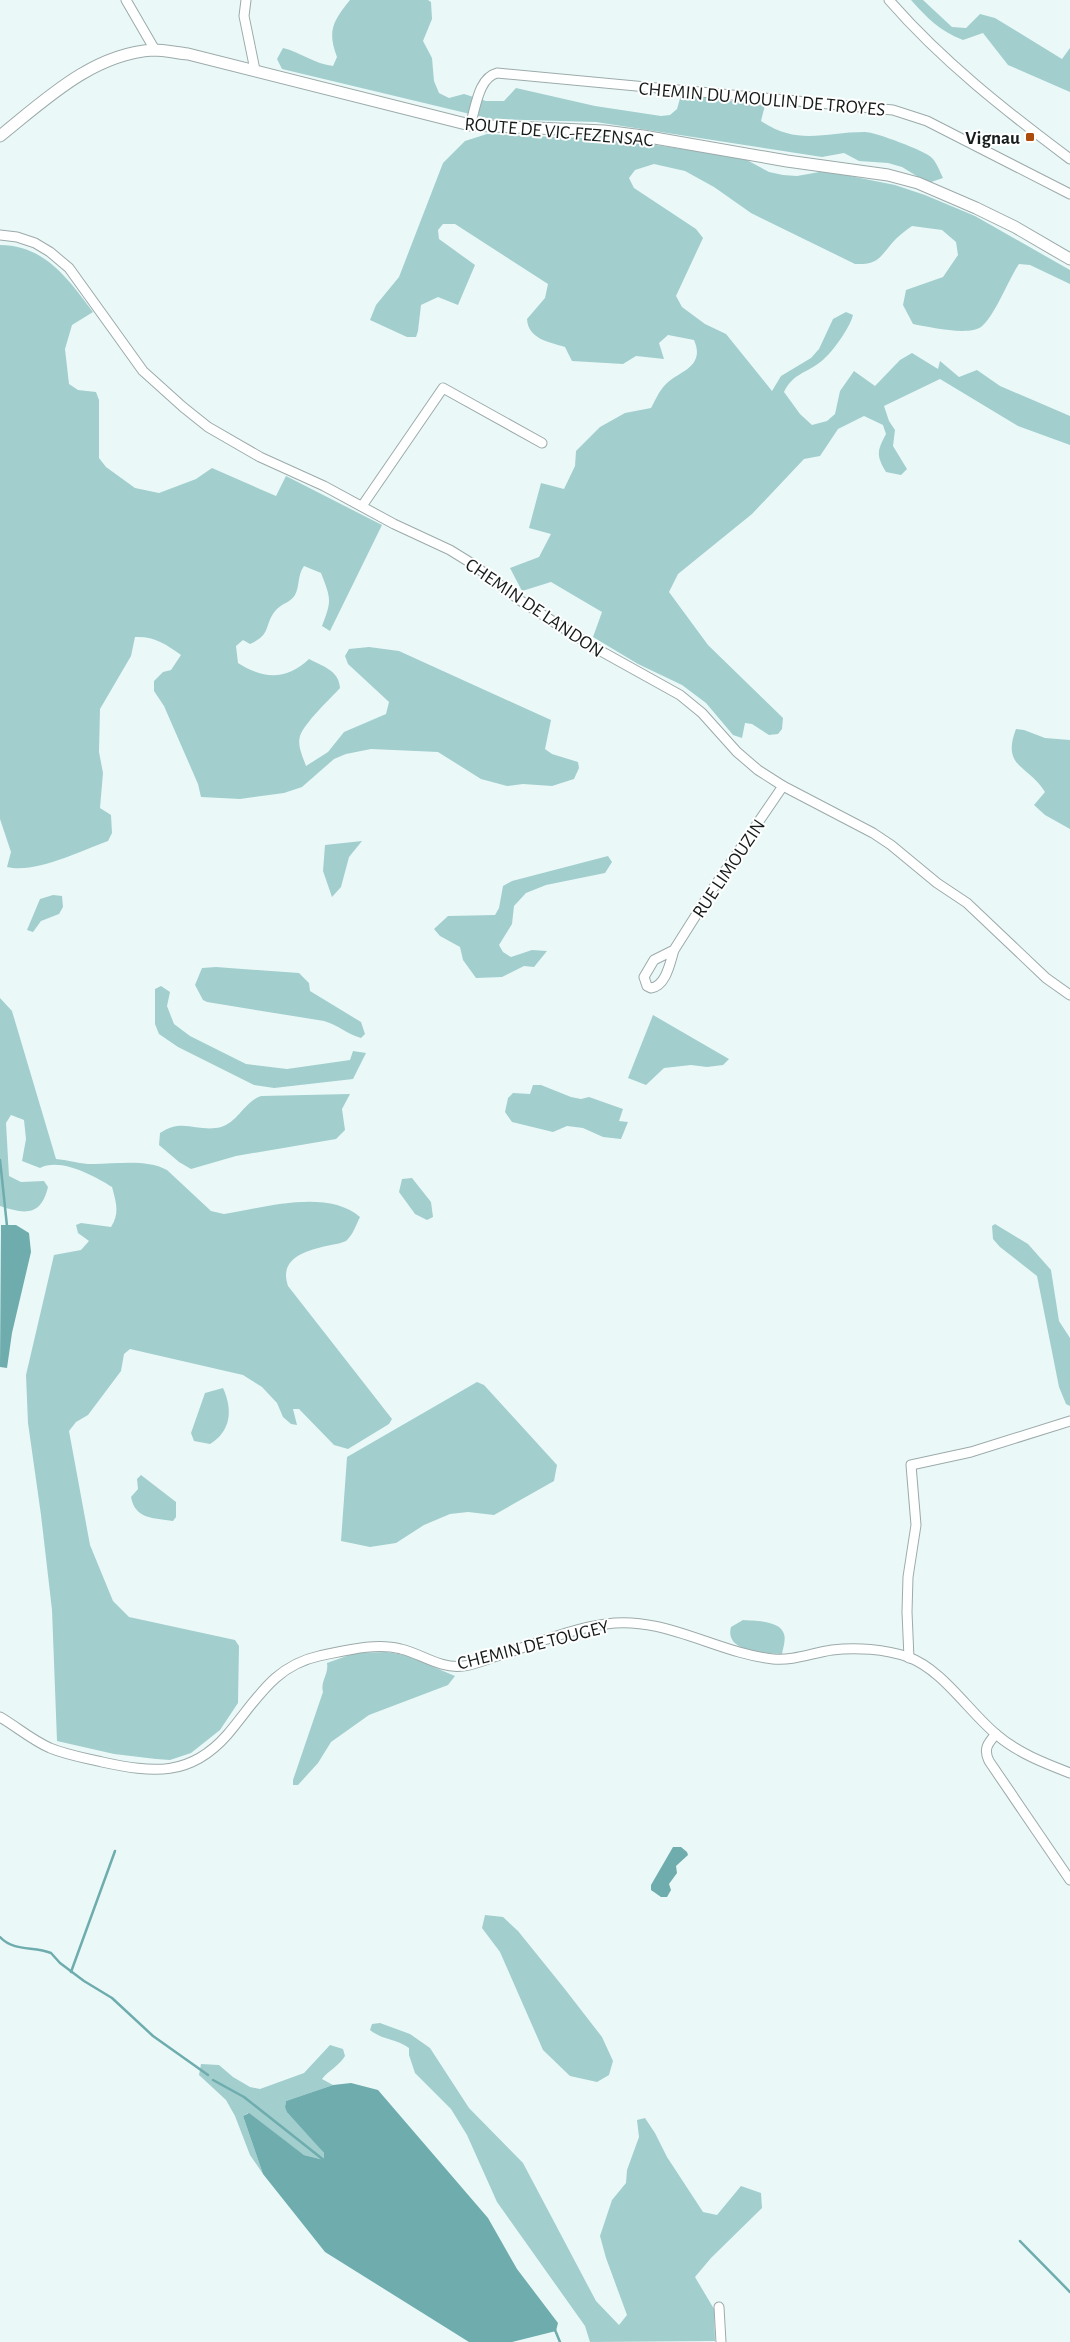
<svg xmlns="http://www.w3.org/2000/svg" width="1070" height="2342" font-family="'Alegreya Sans',sans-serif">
	<rect width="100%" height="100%" fill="#eaf9f8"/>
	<g fill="#a2cece">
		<path d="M350,0h78l3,2 1,17 -9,22 9,17 2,23 5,12 10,5 15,-4 22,7h18l12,-13 79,18 66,10 9,-1 7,-6 4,-14 84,10 -4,16c38,25 63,11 104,11 10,0 61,19 67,26 5,5 8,14 11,20l-15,5 -26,-16 -14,-4 -29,-2 -15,-8 -22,4 -226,-35 -105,-3 -209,-50 -5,-10 6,-11c17,4 32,16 50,18l4,-9c-10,-26 -4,-36 13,-57z"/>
		<path d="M911,0h12l29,27 14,1 14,-14 15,4 67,41 8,-11v44l-62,-27 -25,-32 -20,7c-23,-9 -36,-22 -52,-40z"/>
		<path d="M487,134l118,5 37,4 101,15 26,14 14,3 14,1 28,-5 70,14 30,10 50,21 95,54v14l-40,-19 -11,-1c-11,16 -24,52 -38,63 -13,9 -52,0 -68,-3l-10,-19 3,-15 37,-13 15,-22 -2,-13 -14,-12 -30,-4c-7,5 -14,10 -19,16 -14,16 -15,23 -38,22l-104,-51 -37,-26 -29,-16 -31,-7 -19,6 -6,8 5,10 62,41 7,9 -27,58 6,11 23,17 21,10 46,57 9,-15 30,-18 8,-9 14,-30 13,-7 7,3c-3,13 -23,41 -34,48 -15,11 -26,11 -35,29l16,22 12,11 15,-4 8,-7 5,-23 14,-20 21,15 25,-26 12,-7 26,16 2,-8 19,16 18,-7 23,16 70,30v29l-52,-19 -78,-47 -56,27 5,15 6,9 -2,16 14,23 -6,6 -15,-3c-10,-17 -9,-21 0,-38l-3,-9 -19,-9 -26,13 -18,27 -16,3 -52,55 -74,60 -9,18 39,53 75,73 -1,11 -4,5 -9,1 -17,-11 -7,-1 -3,15 -9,-3 -27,-32 -24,-18 -44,-21 -45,-27 9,-25 -51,-30 -29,9 -12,-23 29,-11 12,-23 -22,-6 12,-45 23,6 11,-23 1,-15 24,-24 25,-14 26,-5c4,-7 8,-17 14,-23 13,-14 41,-17 29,-45l-26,-5 -9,8 5,16 -28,-3 -13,8 -51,-3 -7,-14c-16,-5 -37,-8 -38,-28l18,-21 3,-14 -93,-60h-12l-5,6 1,9 36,26 -17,40 -20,-8 -17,8 -3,26 -2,6h-9l-37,-17 6,-15 23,-28 44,-114 22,-22z"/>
		<path d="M0,245c45,0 69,35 93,67l-21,13 -7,24 4,35 9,6 18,2 3,8v58l7,9 29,21 24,5 37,-14 16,-11 64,28 10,-20 96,49 -52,106 -8,-5c10,-26 9,-27 -1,-53l-17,-7c-7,10 -4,20 -9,29 -4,7 -12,8 -18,14 -14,15 -4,25 -27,35l-7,-4 -7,6 2,17c25,16 48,18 71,-4 13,7 30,11 31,29 -10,11 -35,34 -40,48 -3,10 3,21 6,30l22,-14 16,-20 42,-18 3,-12 -41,-38 -3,-8 4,-7 20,-2 30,4 152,69 -6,29 7,5 26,8 1,6 -5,11 -22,7 -29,-2 -16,2 -26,-7 -43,-27 -67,-3 -25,5 -12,5 -32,28 -18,6 -44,6 -39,-2 -3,-13 -34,-78 -10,-15v-10l9,-9 8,-2 10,-15c-15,-11 -27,-19 -46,-18l-4,19 -31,53 -1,43 4,21 -3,35 11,7 1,18 -4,8c-28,10 -73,33 -101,26l4,-15 -11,-33z"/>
		<path d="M1016,729l8,1 21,8 25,2v89l-25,-14 -11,-10 11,-13c-16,-27 -44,-24 -29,-63z"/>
		<polygon points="362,841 349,857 341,887 332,897 323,871 325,845"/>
		<polygon points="608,856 612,862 605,873 546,885 526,893 514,906 512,924 499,945 503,952 511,957 532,950 547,951 534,967 524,966 502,977 476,978 463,960 460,947 440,936 434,929 448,916 495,915 499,908 503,886 512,881"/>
		<polygon points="53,895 62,896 63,907 59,914 41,921 33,932 27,930 40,899"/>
		<path d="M216,967l83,6 10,10 1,8 51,31 4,12 -4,4c-14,-4 -23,-13 -37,-17l-117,-19 -4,-2 -8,-15 7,-17z"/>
		<polygon points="161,986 170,992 167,1006 174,1024 190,1036 246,1064 287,1069 350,1060 353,1051 366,1053 353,1079 274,1088 254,1085 178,1047 159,1034 155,1024 155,989"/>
		<path d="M0,998l12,13 44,148c11,1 21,4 32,5 25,1 56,-6 79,6l44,41 13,3c39,-6 103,-26 136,3 -4,8 -7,18 -14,24 -4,2 -10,3 -15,4 -23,5 -53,12 -43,41l104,133 -3,5 -41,25 -14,-4 -35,-36h-6l4,16 -6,-1 -8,-7 -6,-14 -15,-16 -19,-12 -113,-26 -6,5 -3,17 -33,44 -12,7 -7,9 21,114 23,56 16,16 106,23 4,6 -1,57 -18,27 -29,23 -21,7 -14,-1 -42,-5 -57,-13 -5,-131 -11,-95 -13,-92 -2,-48 28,-120 27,-5 8,-9 -11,-8 -2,-8 5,-2 30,4c9,-14 5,-25 1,-40 -17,-11 -52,-30 -72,-19l-18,-7 4,-22 -2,-19 -13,-5 -5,8 3,53 12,6 23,-1 4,6c-7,30 -24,27 -48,19z"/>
		<polygon points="653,1015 729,1059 723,1065 707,1067 691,1065 664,1068 646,1085 628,1078"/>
		<polygon points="533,1085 541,1085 571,1097 581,1099 589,1097 623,1109 619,1121 628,1122 621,1139 603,1137 583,1128 567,1126 553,1132 512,1122 505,1112 508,1098 513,1093 530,1094"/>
		<path d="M350,1094l-8,15 3,21 -9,9 -100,17 -45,13 -12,-7 -20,-17 1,-12c23,-16 38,0 61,-6 17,-5 24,-26 40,-31z"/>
		<polygon points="412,1178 431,1202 433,1217 427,1220 415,1214 399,1192 402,1179"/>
		<polygon points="995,1224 1028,1244 1051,1270 1059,1321 1070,1338 1070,1406 1066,1404 1059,1387 1037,1276 1000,1247 993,1239 992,1226"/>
		<polygon points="477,1382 484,1385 557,1465 554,1481 494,1515 468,1512 450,1514 424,1525 396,1543 370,1547 341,1541 347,1457"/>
		<path d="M223,1388c10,22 8,43 -13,56l-16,-3 -3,-8 14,-40z"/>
		<path d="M141,1475l35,27v15l-3,4c-20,-3 -38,-2 -42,-24l7,-8 -1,-10z"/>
		<path d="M743,1620c11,1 37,0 41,14 2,6 -1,14 -2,20 -17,-1 -58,-2 -51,-27z"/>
		<path d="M386,1652l19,3 50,21 -7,9 -79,30 -38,27 -13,21 -20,22h-5v-5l30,-88c-3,-10 6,-18 4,-29l28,-10z"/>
		<polygon points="485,1915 503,1917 518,1931 564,1988 602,2037 613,2061 609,2075 597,2082 570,2076 543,2050 500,1952 482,1928"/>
		<path d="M380,2023l30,11 20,14 39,60 54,55 73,138 23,24 8,-10 -21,-57 -6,-22 12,-36 14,-17 1,-13 12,-33 -2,-17 8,-2 10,15 12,24 36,55 14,3 24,-29 20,7 1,15 -51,50 -16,19 19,32 1,32 -125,1 -5,-16 -88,-124 -30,-67 -16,-26 -36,-36 -6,-18v-7c-12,-9 -27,-8 -39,-18l2,-6z"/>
		<path d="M330,2045l13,4 2,7c-6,10 -16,14 -23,23l11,6 -47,16 -1,6 39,46v7l-20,-5 -56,-42 -5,3 20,58 -13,-19 -15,-39 -9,-16 -27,-25 2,-11 18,1 14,12 17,10 10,2 44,-16z"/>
	</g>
	<g fill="#6eacad">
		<polygon points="1,1225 16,1225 29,1233 31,1252 12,1333 7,1368 0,1367"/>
		<polygon points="673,1847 681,1847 687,1852 688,1855 676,1866 677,1873 669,1884 671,1890 667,1897 661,1897 651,1890 651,1885"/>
		<polygon points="351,2083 378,2090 488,2218 517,2269 558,2323 556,2331 512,2342 469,2342 325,2252 263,2174 243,2116 249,2113 304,2155 324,2160 324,2153 287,2112 285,2107 286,2101 333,2085"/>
	</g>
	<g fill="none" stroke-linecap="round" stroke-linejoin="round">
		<g stroke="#6eacad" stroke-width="2.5">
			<polyline points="0,1160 7,1226"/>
			<path d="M0,1937c14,15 33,9 51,16l9,10 24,18 28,17 41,38 55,39"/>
			<polyline points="71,1972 115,1851"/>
			<polyline points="213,2080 244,2097 325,2161"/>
			<polyline points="1020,2241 1070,2292"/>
			<polyline points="555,2330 560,2342"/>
		</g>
		<g stroke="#9caaaa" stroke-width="11">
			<g id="minor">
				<polyline points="126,0 155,50"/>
				<polyline points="246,0 244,16 255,70"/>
				<path d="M889,0c53,61 117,111 181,159"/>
				<path d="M470,125c6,-17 8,-47 27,-52l396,37 34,11 143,73"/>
				<polyline points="0,235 17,237 35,243 50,252 69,268 143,371 183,407 208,427 260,457 324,486 394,524 450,550 471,563 521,601 590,645 680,695 702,713 737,752 758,770 783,786 873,833 891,845 937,883 967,903 1046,978 1070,995"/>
				<polyline points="362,506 443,388 542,443"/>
				<path d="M674,950c-4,13 -8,36 -23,38l-4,-2 -3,-9 10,-17 20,-10 36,-57 73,-107"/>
				<polyline points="909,1658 907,1612 908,1577 916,1525 911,1465 971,1452 1070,1421"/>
				<path d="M0,1717c17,10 32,23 50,31 17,7 35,10 52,14 51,11 88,15 125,-27 29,-34 46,-69 92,-79 25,-5 56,-14 82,-7 21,5 39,20 62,17 12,-1 24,-7 34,-10 36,-11 72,-27 109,-32 57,-9 111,29 167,35 20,2 39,-6 59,-9 24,-3 53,-1 76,7 34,12 61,55 89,78 21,18 47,28 73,38"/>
				<path d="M996,1734c-8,9 -13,15 -7,27l81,119"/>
				<polyline points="719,2307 721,2342"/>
			</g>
		</g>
		<g stroke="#9caaaa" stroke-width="13">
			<path id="major" d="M0,136c45,-36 92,-82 153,-86 12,0 24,3 35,4l282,71 134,6 39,5 144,25 101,14 30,8 58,25 39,19 55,32"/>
		</g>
		<use href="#minor" stroke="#fff" stroke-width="9"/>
		<use href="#major" stroke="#fff" stroke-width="11"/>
	</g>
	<rect fill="#ad4b0d" stroke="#fff" stroke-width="2" x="1025" y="132" width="10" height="10" rx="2.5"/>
	<g text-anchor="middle" stroke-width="4" stroke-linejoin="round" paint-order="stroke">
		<g font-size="19" fill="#161b1b" stroke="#fff">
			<text transform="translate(762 98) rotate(5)" y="7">CHEMIN DU MOULIN DE TROYES</text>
			<text transform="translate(559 131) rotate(5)" y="7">ROUTE DE VIC-FEZENSAC</text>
			<text transform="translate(535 607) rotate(34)" y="7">CHEMIN DE LANDON</text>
			<text transform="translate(728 868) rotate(-56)" y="7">RUE LIMOUZIN</text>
			<text transform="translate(533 1644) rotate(-14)" y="7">CHEMIN DE TOUGEY</text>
		</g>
		<g font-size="19" font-weight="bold" fill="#161b1b" stroke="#fff" text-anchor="end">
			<text x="1020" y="144">Vignau</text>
		</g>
	</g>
</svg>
